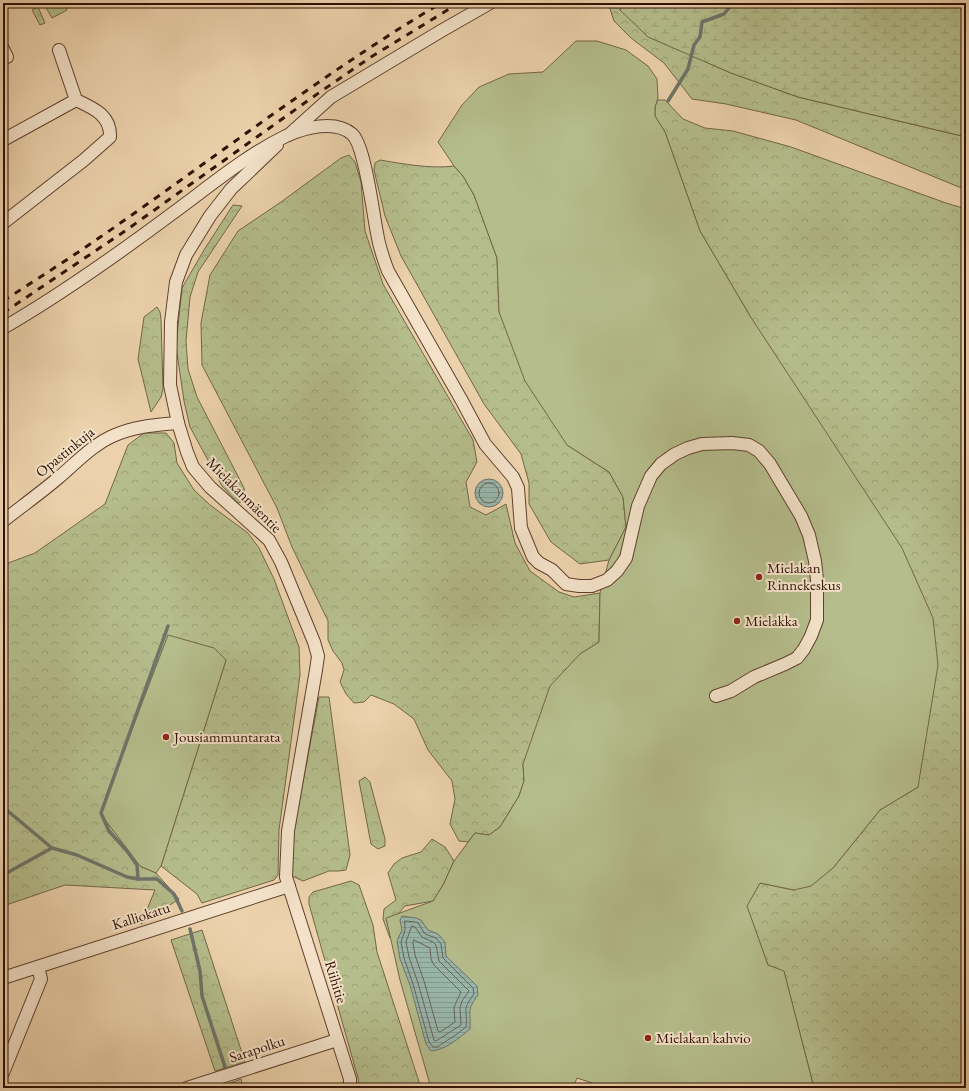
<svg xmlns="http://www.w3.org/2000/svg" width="969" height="1091" font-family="'EB Garamond',serif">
	<defs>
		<pattern id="grass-tufts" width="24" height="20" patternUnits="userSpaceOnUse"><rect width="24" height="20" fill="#b5bd8c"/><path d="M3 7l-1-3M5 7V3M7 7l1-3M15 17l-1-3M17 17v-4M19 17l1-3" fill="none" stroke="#9ca177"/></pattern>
		<pattern id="forest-crowns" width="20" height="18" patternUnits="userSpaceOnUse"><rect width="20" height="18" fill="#b5bd8c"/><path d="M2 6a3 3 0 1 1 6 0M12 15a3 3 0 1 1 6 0" fill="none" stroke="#9ca177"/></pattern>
		<pattern id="wetland-marsh" width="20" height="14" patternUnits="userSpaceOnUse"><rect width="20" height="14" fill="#b5bd8c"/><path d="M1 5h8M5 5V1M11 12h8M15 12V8" fill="none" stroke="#9ca177"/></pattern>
		<pattern id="water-rules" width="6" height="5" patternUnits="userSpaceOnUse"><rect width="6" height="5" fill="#99b7ad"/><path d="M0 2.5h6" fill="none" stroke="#849c93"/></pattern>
	</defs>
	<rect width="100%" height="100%" fill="#ecd2ac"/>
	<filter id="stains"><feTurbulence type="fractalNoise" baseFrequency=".005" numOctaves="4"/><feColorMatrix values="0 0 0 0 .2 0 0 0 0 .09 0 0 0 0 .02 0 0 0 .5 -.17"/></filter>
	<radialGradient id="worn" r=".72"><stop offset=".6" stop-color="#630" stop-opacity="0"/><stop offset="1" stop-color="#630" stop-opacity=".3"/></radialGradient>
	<g fill="url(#grass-tufts)" stroke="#736647">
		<polygon points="46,3 69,3 65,5 67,10 52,18 44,4"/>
		<polygon points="38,7 45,23 40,25 32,10"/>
	</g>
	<g fill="url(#forest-crowns)" stroke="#736647">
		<polygon points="608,3 622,3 620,10 706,62 731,73 798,97 966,137 966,188 959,187 796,120 726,104 692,99 664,63 631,38 614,21"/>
		<polygon points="657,100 665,100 683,119 705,128 733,131 791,147 946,203 966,209 966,1088 814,1088 784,972 768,965 746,906 760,883 794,890 833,868 880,810 918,787 750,316 700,231 665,132 655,116 655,107"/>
		<polygon points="349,155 355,162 361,182 365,231 383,284 473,440 477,462 466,482 470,507 486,515 506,504 515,543 530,571 559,592 574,597 600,593 599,642 580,654 523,764 524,781 519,796 500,827 489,835 475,833 468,842 459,841 450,824 455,799 452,781 428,750 414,719 394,704 371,695 364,702 354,703 346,694 340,682 344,670 342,663 333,651 328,640 328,621 292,547 277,508 202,365 201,323 210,275 238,231 281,202 341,158"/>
		<path d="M380,160c24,4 50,9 74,6l9,10 11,19 23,63 2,54 68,133 42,27 14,25 3,30 -17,33 -29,4 -29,-22 -22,-38v-21l-8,-29 -37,-50 -83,-148 -16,-40 -11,-46 1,-7z"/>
		<polygon points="233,205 242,206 198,272 190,297 186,341 188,369 197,397 244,488 246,500 238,503 222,486 190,427 184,401 176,346 182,288 204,250"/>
		<polygon points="157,307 160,312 161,319 163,389 161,397 151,412 138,359 144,317"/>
		<polygon points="144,433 166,433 174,443 177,463 194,490 210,505 248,533 259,548 274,579 299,647 300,675 279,830 278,875 274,880 202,903 197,894 161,866 226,660 140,866 156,873 179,899 141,924 155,890 65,885 3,906 3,565 35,553 105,504 128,445"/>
		<polygon points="319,697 329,697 350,855 346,870 339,871 329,871 303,881 290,875 291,846"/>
		<polygon points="365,777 370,782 385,839 385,846 378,849 371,844 359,781"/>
		<polygon points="432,839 445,847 454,861 443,885 433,901 405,906 398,914 397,933 390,938 383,919 384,909 396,900 388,873 394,864 402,858 421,852"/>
		<polygon points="351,881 359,885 373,925 377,952 421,1088 359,1088 358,1078 309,904 309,897 313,892"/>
		<polygon points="202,930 245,1062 215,1071 171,940"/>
		<polygon points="241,1079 243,1088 218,1088"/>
	</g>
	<polygon fill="url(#wetland-marsh)" stroke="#736647" points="622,3 966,3 966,137 798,97 731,73 648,37 620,10"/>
	<g fill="#b5bd8c" stroke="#736647">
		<polygon points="576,41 597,41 626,50 648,66 657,79 658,98 655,107 655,116 665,132 700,231 750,316 902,548 933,618 938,665 918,787 880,810 833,868 811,886 794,890 760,883 747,906 768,965 784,971 814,1088 607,1088 577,1078 573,1088 431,1088 400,980 386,918 433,901 443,885 454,861 475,833 489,835 500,827 519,796 524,781 523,764 550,686 580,654 599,642 600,593 609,560 626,527 623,497 609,472 567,445 525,381 499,312 497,258 474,195 463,176 454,166 438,142 462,105 479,87 509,74 543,72"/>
		<polygon points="168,635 214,648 226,660 161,866 156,873 140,866 100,813"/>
	</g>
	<g fill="url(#water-rules)" stroke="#6f7469">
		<circle cx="489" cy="493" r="14"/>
		<path d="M402,916l14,2 5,2 7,10 10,4 7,8 1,14 31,30 1,9c-12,16 -7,16 -8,34 -11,9 -24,21 -39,22l-5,-7 -16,-59 -10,-26 -3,-18 5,-11 -2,-10z"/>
	</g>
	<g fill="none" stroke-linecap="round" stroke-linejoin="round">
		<g stroke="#656458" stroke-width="1">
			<circle cx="489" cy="493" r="10"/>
			<path d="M405,921l10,1 3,1 7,11 11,4 5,6 2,14 30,30 1,6c-13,17 -6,15 -8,33l-9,7 -20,13h-4l-4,-5 -16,-58 -9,-26 -3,-16 4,-12z"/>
			<polygon points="412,926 415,927 422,937 433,942 436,945 439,961 469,991 462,1001 460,1008 461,1025 436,1041 434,1040 418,983 409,957 406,942 411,928"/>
			<polygon points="414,940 430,948 431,959 434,965 461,992 454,1007 455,1022 440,1032 438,1031 424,981 415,955 413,943"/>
		</g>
		<g stroke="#6f7469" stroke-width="3.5">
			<polyline points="668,101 688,69 694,45 700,37 702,22 724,14 733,3"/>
			<polyline points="3,807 52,848"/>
			<polyline points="3,875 52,848 77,855 127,877 138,879 157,879 174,894 182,911"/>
			<polyline points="138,879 137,865 127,851 109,831 101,813 168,626"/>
			<polyline points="190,929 200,971 202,996 226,1070"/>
		</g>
		<g stroke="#60402c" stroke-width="14">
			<g id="minor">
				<polyline points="3,49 7,57"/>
				<polyline points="291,133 331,97 441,31 490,3"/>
				<polyline points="3,140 76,100"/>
				<polyline points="277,145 231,189 210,216 186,255 176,282 171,322 170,385 178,423 187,452 193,467 210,487 269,540 281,562 314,642 318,656 316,670 288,831 286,877 350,1079 350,1088"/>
				<path d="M3,223l81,-63 26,-23c1,-22 -17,-29 -34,-37l-17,-50"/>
				<path d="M3,328c59,-34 115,-74 170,-115 37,-27 72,-57 113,-77 18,-8 49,-17 66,-2 13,11 21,80 25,99 2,13 6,25 11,38l74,130 23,43 28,33 5,11 3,40 12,29 6,6 13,7 14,14 13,2h13l15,-6 10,-9 9,-13 12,-52 13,-30 10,-12 14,-10 13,-6 14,-4 30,-1 17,2 10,6 11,13 31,52 8,19 6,26 2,19v40l-6,16 -7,13 -7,9 -12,6 -31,13 -23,14 -15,5"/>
				<path d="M3,521c18,-14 36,-27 54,-42 18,-15 36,-35 58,-44 21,-9 41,-10 63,-12"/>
				<polyline points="3,978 289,886"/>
				<polyline points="3,1073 41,979 38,967"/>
				<polyline points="187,1088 337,1040"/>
			</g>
		</g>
		<use href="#minor" stroke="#f3e2c9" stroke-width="12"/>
		<g stroke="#311002" stroke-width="3" stroke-dasharray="7 7" stroke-linecap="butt">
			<path d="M3,301c39,-25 78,-50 116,-77 107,-75 210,-154 322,-221"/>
			<polyline points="3,313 125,231 320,92 371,57 459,3"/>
		</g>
	</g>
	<g fill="#8f2418" stroke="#f3e2c9" stroke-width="1.5">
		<circle cx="759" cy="577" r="4"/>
		<circle cx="737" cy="621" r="4"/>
		<circle cx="166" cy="737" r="4"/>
		<circle cx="648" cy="1038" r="4"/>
	</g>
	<g text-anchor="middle" stroke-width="4" stroke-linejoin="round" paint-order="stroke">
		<g font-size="15" fill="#311002" stroke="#f3e2c9">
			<text transform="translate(65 452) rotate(-39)" y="5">Opastinkuja</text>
			<text transform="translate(244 495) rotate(45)" y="5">Mielakanmäentie</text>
			<text transform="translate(141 916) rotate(-18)" y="5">Kalliokatu</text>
			<text transform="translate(336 982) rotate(73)" y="5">Riihitie</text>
			<text transform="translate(257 1049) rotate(-18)" y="5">Sarapolku</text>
		</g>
		<g font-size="15" fill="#311002" stroke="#f3e2c9" text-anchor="start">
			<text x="767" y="573">Mielakan<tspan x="767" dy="17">Rinnekeskus</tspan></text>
			<text x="745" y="626">Mielakka</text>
			<text x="174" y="742">Jousiammuntarata</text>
			<text x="656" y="1043">Mielakan kahvio</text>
		</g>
	</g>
	<rect width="969" height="1091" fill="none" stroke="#ecd2ac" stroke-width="16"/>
	<rect x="4" y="4" width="961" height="1083" fill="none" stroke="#311002" stroke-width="2"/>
	<rect x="8" y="8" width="953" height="1075" fill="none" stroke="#311002"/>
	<rect width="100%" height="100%" filter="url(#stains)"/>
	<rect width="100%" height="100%" fill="url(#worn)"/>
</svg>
